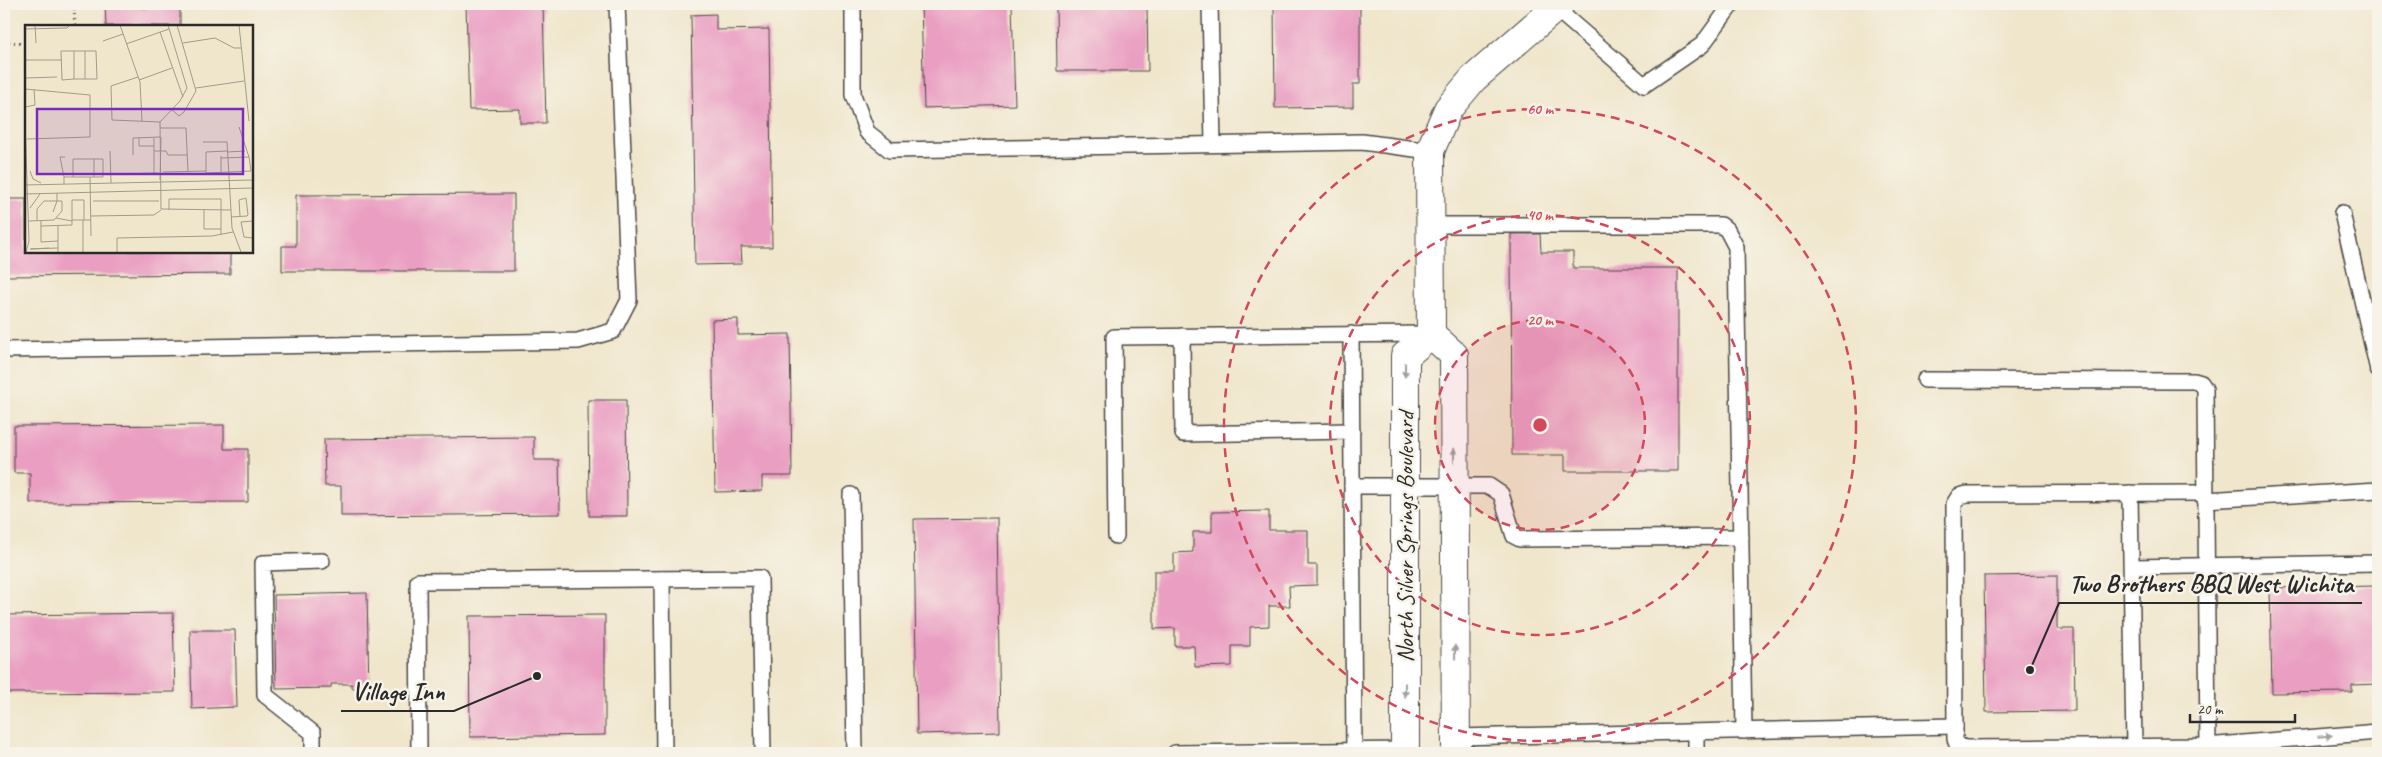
<svg xmlns="http://www.w3.org/2000/svg" width="2382" height="757" font-family="Caveat,sans-serif">
	<rect width="100%" height="100%" fill="#f7f3e8"/>
	<filter id="ink" filterUnits="userSpaceOnUse"><feTurbulence type="fractalNoise" baseFrequency=".02" numOctaves="2"/><feDisplacementMap in="SourceGraphic" scale="10" xChannelSelector="R" yChannelSelector="G"/><feConvolveMatrix kernelMatrix="1 2 1 2 8 2 1 2 1" color-interpolation-filters="sRGB"/></filter>
	<filter id="wash" filterUnits="userSpaceOnUse"><feTurbulence type="fractalNoise" baseFrequency=".0096" numOctaves="4" result="noise"/><feDisplacementMap in="SourceGraphic" scale="20" xChannelSelector="R" yChannelSelector="G"/><feGaussianBlur stdDeviation="1.12" result="paint"/><feColorMatrix in="noise" values="0 0 0 0 0 0 0 0 0 0 0 0 0 0 0 0 0 1.4 0 .05"/><feComposite in="paint" operator="in"/></filter>
	<g filter="url(#wash)">
		<rect width="100%" height="100%" fill="#f0e6cc"/>
		<g id="blocks">
			<g fill="#ea9fc2">
				<polygon points="105,4 141,4 141,8 180,8 180,26 106,26"/>
				<polygon points="466,4 543,4 546,123 520,123 520,109 469,110"/>
				<polygon points="921,4 1012,4 1015,105 924,108"/>
				<polygon points="1056,4 1147,4 1148,71 1057,71"/>
				<polygon points="1274,4 1360,4 1360,84 1353,84 1353,107 1275,108"/>
				<polygon points="716,14 716,30 769,29 772,247 741,247 742,264 695,265 691,15"/>
				<polygon points="514,194 514,271 282,271 282,246 296,246 296,195"/>
				<polygon points="4,199 26,199 26,251 230,251 230,274 4,276"/>
				<polygon points="1511,234 1540,234 1541,252 1573,252 1573,268 1678,268 1678,471 1565,471 1565,455 1512,455"/>
				<polygon points="738,319 738,335 790,334 792,476 762,476 762,491 715,492 712,320"/>
				<polygon points="588,400 626,400 627,516 589,516"/>
				<polygon points="224,425 224,449 248,449 248,502 30,503 30,473 14,473 14,426"/>
				<polygon points="534,437 534,460 559,460 560,514 341,516 341,486 325,486 324,439"/>
				<polygon points="1269,511 1269,530 1308,530 1308,565 1317,565 1317,585 1289,586 1290,606 1269,606 1269,626 1250,627 1250,646 1232,646 1232,666 1195,667 1194,646 1175,646 1175,628 1154,629 1154,571 1174,571 1174,553 1193,552 1193,532 1212,532 1212,512"/>
				<polygon points="997,518 1000,732 917,734 914,519"/>
				<polygon points="2057,575 2057,629 2074,629 2075,711 1986,712 1984,576"/>
				<polygon points="2378,586 2378,684 2352,685 2352,692 2272,693 2270,588"/>
				<polygon points="367,593 369,688 352,688 352,684 331,684 331,688 276,689 274,595"/>
				<polygon points="173,613 175,692 4,693 4,615"/>
				<polygon points="605,615 605,735 470,737 469,616"/>
				<polygon points="190,630 235,630 237,707 192,709"/>
			</g>
		</g>
	</g>
	<g filter="url(#ink)">
		<use href="#blocks" fill-opacity="0" stroke="#494743" stroke-width="1"/>
		<g fill="none" stroke-linecap="round" stroke-linejoin="round">
			<g stroke="#494743" stroke-width="18">
				<g id="lane">
					<polyline points="853,4 853,95 867,132 890,150 1362,142 1430,151"/>
					<polyline points="1210,4 1213,144"/>
					<polyline points="1555,8 1644,85 1702,45 1732,4"/>
					<polyline points="2342,213 2378,370"/>
					<polyline points="1430,225 1721,225 1727,230 1736,247 1744,731"/>
					<polyline points="1351,334 1354,751"/>
					<polyline points="1182,336 1183,434 1352,431"/>
					<polyline points="4,350 578,341 613,331 629,300 617,4"/>
					<polyline points="1925,380 2194,381 2201,383 2205,389 2208,753"/>
					<polyline points="1352,486 1489,486 1501,494 1514,536 1520,539 1741,537"/>
					<polyline points="2130,493 2134,747"/>
					<polyline points="2205,493 1967,494 1959,496 1954,504 1955,739 1957,745 1965,748 2206,746 2378,732"/>
					<polyline points="851,495 855,753"/>
					<polyline points="2205,500 2378,490"/>
					<polyline points="1116,536 1114,337 1429,334"/>
					<polyline points="2132,567 2378,563"/>
					<polyline points="662,579 664,753"/>
					<polyline points="1696,733 1696,753"/>
					<polyline points="1457,737 1955,726"/>
					<polyline points="313,753 313,733 265,695 263,563 322,561"/>
					<polyline points="419,753 418,581 760,578 763,753"/>
					<polyline points="1175,753 1405,750"/>
				</g>
			</g>
			<g stroke="#494743" stroke-width="30">
				<g id="street">
					<polyline points="1405,753 1405,356 1431,334"/>
					<polyline points="1456,753 1454,355 1431,334 1430,151 1448,109 1473,79 1560,4"/>
				</g>
			</g>
			<g stroke="#494743" stroke-width="3" stroke-dasharray="1 4" stroke-linecap="butt">
				<polyline points="74,4 75,26"/>
				<polyline points="4,42 26,43"/>
			</g>
			<use href="#lane" stroke="#fff" stroke-width="15"/>
			<use href="#street" stroke="#fff" stroke-width="28"/>
		</g>
		<defs><path id="oneway-solid" d="M-6-.8H1V-3.2L6.5 0L1 3.2V.8H-6Z" transform="scale(1.25)"/></defs>
		<g fill="#a0a0a0">
			<use href="#oneway-solid" transform="translate(1405 370) rotate(90)"/>
			<use href="#oneway-solid" transform="translate(1454 455) rotate(-90)"/>
			<use href="#oneway-solid" transform="translate(1455 652) rotate(-91)"/>
			<use href="#oneway-solid" transform="translate(1405 690) rotate(90)"/>
			<use href="#oneway-solid" transform="translate(2325 736) rotate(-5)"/>
		</g>
	</g>
	<circle cx="1540" cy="425" r="105" fill="#d1495b" fill-opacity=".12"/>
	<g fill="none" stroke="#d1495b" stroke-width="2.5" stroke-dasharray="9 6">
		<circle cx="1540" cy="425" r="105"/>
		<circle cx="1540" cy="425" r="210"/>
		<circle cx="1540" cy="425" r="316"/>
	</g>
	<g text-anchor="middle" stroke-width="5" stroke-linejoin="round" paint-order="stroke">
		<g font-size="24" fill="#2b2b2b" stroke="#f7f3e8">
			<text transform="translate(1405 537) rotate(-90)" y="8">North Silver Springs Boulevard</text>
		</g>
	</g>
	<g transform="translate(25 25)">
		<rect width="228" height="228" fill="#f0e6cc"/>
		<path fill="none" stroke="#a19b8c" stroke-width="1" d="M10,0l1,18M95,0l20,57 2,39M214,0l10,96M0,4l42,-1 3,-3M135,7l23,65M78,16l20,-7M158,18l32,-5 19,10h7M101,19l43,-15M36,26h13v28l-12,1zM49,26h22l1,28h-23M60,26v28M0,35h36M113,52l-27,9 1,34 48,2M0,53l32,-1M114,55l33,-12M171,63l48,-7M0,64l65,6v42l-63,2M0,82l10,-2 -1,-16M146,84l8,7 5,-4 12,-21 -19,-66M0,96l4,120 -3,11M214,102l10,30M135,103h26l2,44M114,113v8h15M129,113v36M178,117h24l5,86 9,24M85,126l1,32M129,126h12l2,4h19M202,127l18,-1M108,130v-17l27,-1M196,131v17M196,133l28,-1 2,14 -45,2v-21l21,-1M69,134v18M5,146l3,8 8,4M138,147l43,-1M86,149l47,-1M39,152l-4,-20h5M65,152h-17v-18h30v18h-13l1,59M135,155l1,-43M39,159v-7h9M0,160l228,-5M0,169l228,-6M68,176h66M5,183l10,-14M136,184l-1,-87 20,-21 7,-13 -19,-63M136,184l70,1M144,185v-11h52v35M179,185v19h17M66,191l63,-1 7,-5M206,192l16,-1 1,-1 -2,-17 -7,2 1,16M31,193l16,3M12,195v-11l7,-8h13v-8M16,195v22l17,-1M58,195h-11v-20h12v20M4,196l25,-1 8,-9v-10h-5l-4,11M228,196l-12,1 3,15 9,1M16,201l31,-1v-5M33,201v26M5,224l19,-1M6,224l27,-1M58,227v-32h8M92,227v-14l95,-2 21,-4"/>
		<path fill="#7b2cbf" fill-opacity="0.15" stroke="#7b2cbf" stroke-width="2.5" d="M12,84h206v65h-206z"/>
		<rect width="228" height="228" fill="none" stroke="#2b2b2b" stroke-width="2.5"/>
	</g>
	<circle cx="1540" cy="425" r="8" fill="#d1495b" stroke="#f7f3e8" stroke-width="2.5"/>
	<g font-size="15" text-anchor="middle" font-weight="bold" fill="#d1495b" stroke="#f7f3e8" stroke-width="5" stroke-linejoin="round" paint-order="stroke">
		<text x="1540" y="114">60 m</text>
		<text x="1540" y="220">40 m</text>
		<text x="1540" y="325">20 m</text>
	</g>
	<path fill="none" stroke="#2b2b2b" stroke-width="2" d="M2030 670L2059 603H2362M537 676L454 711H341"/>
	<g fill="#2b2b2b" stroke="#f7f3e8" stroke-width="2">
		<circle cx="2030" cy="670" r="5"/>
		<circle cx="537" cy="676" r="5"/>
	</g>
	<g font-size="25" text-anchor="middle" font-weight="bold" fill="#2b2b2b" stroke="#f7f3e8" stroke-width="5" stroke-linejoin="round" paint-order="stroke">
		<text x="2211" y="592">Two Brothers BBQ West Wichita</text>
		<text x="398" y="700">Village Inn</text>
	</g>
	<rect width="2382" height="757" fill="none" stroke="#f7f3e8" stroke-width="20"/>
	<path d="M2190 714v8h105v-8" fill="none" stroke="#2b2b2b" stroke-width="2.5"/>
	<text x="2197" y="714" font-size="15" fill="#2b2b2b" stroke="#f7f3e8" stroke-width="4" paint-order="stroke">20 m</text>
</svg>
